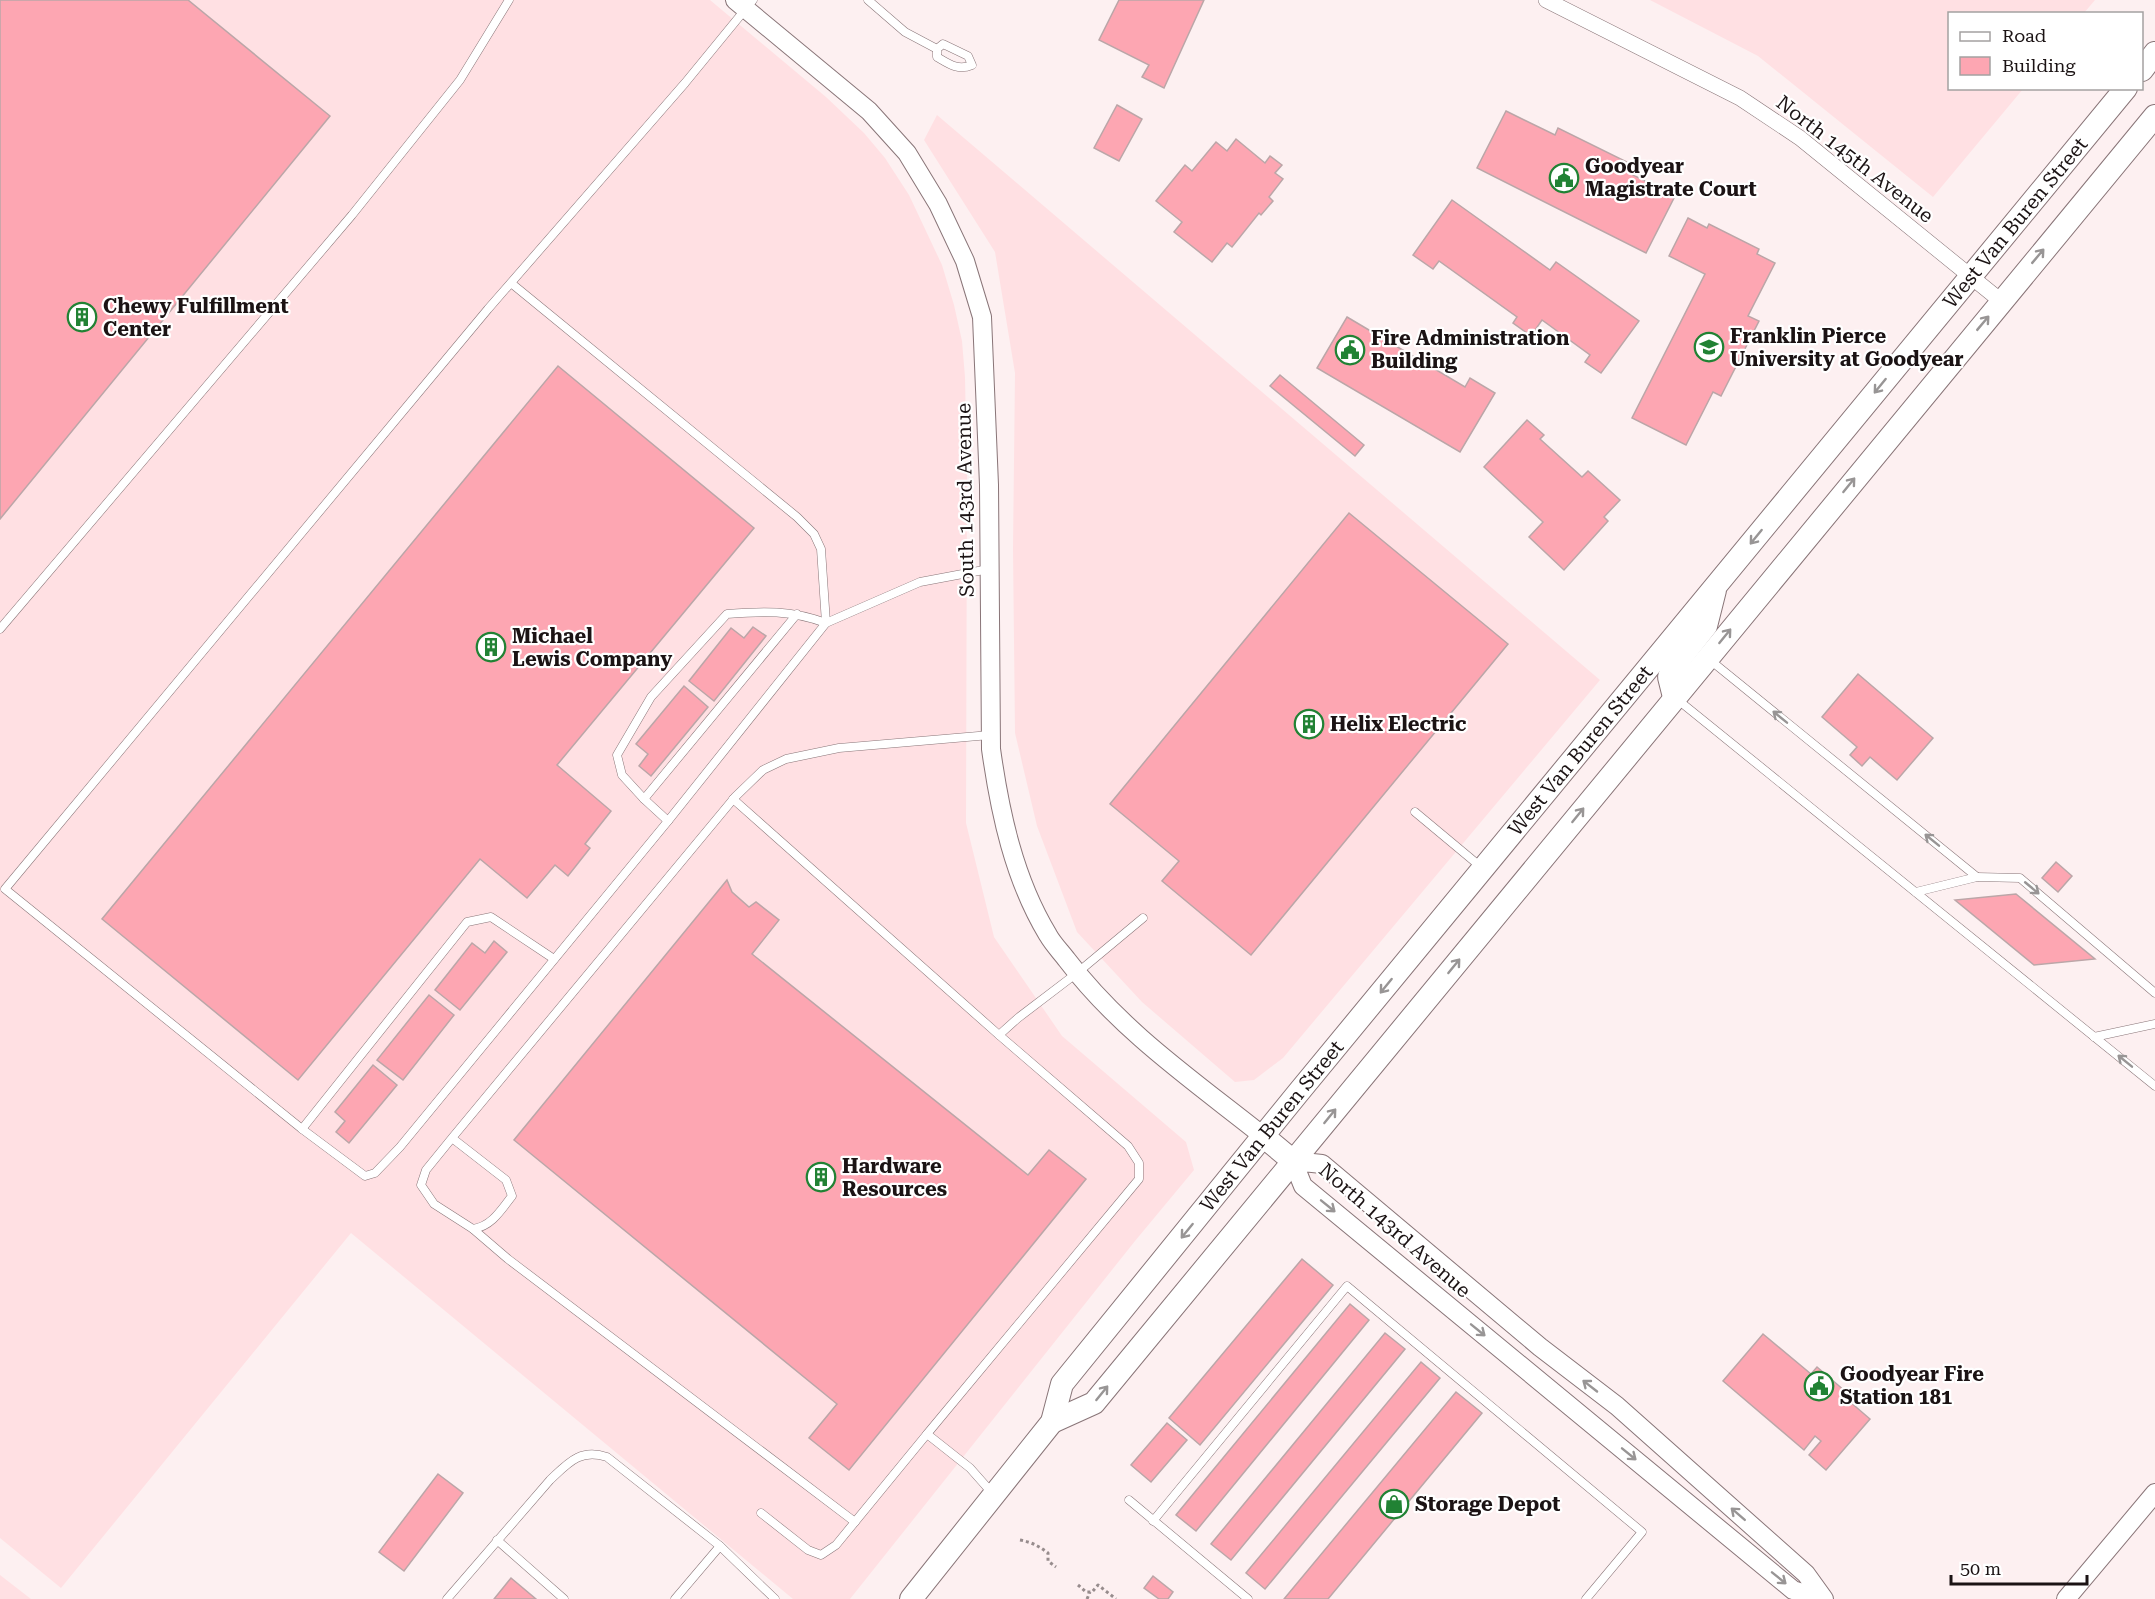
<svg xmlns="http://www.w3.org/2000/svg" width="2155" height="1599" font-family="'Roboto Serif',serif">
	<rect width="100%" height="100%" fill="#fdf0f1"/>
	<g fill="#ffe0e3">
		<polygon points="0,0 710,0 826,97 864,133 885,158 909,195 942,265 954,305 962,341 965,377 967,479 966,823 994,937 1062,1036 1186,1142 1194,1170 1135,1241 850,1599 793,1599 351,1233 61,1588 0,1538"/>
		<polygon points="1650,0 2095,0 2084,13 1950,14 1950,88 2023,89 1933,197 1758,56"/>
		<polygon points="937,115 1600,680 1283,1058 1254,1080 1235,1082 1142,1002 1077,932 1037,826 1015,733 1013,549 1015,373 995,252 924,140"/>
		<polygon points="0,1575 31,1599 0,1599"/>
	</g>
	<g fill="#fda6b2" stroke="#bba6a8" stroke-width="1.5">
		<polygon points="0,0 188,0 330,116 0,519"/>
		<polygon points="1119,0 1204,0 1164,88 1142,77 1149,65 1099,40"/>
		<polygon points="1117,105 1142,119 1119,161 1094,148"/>
		<polygon points="1506,111 1555,135 1558,128 1631,164 1627,172 1675,196 1646,253 1477,168"/>
		<polygon points="1236,139 1265,163 1270,156 1282,165 1275,173 1283,179 1269,197 1273,201 1261,215 1259,213 1232,247 1227,243 1212,262 1174,232 1182,222 1156,201 1185,165 1192,171 1216,142 1227,151"/>
		<polygon points="1452,200 1550,270 1556,262 1639,321 1601,373 1585,362 1590,355 1542,320 1531,336 1513,323 1517,317 1439,261 1433,269 1413,255"/>
		<polygon points="1688,218 1707,228 1709,224 1759,249 1757,254 1775,263 1748,316 1759,321 1721,396 1713,392 1686,445 1632,418 1705,274 1669,256"/>
		<polygon points="1347,317 1465,387 1470,378 1495,393 1460,452 1317,368"/>
		<polygon points="558,366 754,528 557,765 611,811 585,844 590,848 568,876 555,865 527,898 480,859 298,1080 102,919"/>
		<polygon points="1280,375 1364,445 1355,456 1270,386"/>
		<polygon points="1527,420 1544,435 1540,439 1582,477 1588,471 1620,500 1604,517 1608,521 1564,570 1529,537 1543,522 1484,467"/>
		<polygon points="1349,513 1508,644 1251,955 1162,881 1179,861 1110,804"/>
		<polygon points="753,627 766,636 714,701 689,681 731,628 744,638"/>
		<polygon points="1858,674 1933,738 1897,780 1870,757 1862,766 1850,755 1857,747 1822,717"/>
		<polygon points="684,686 708,707 651,776 639,766 648,754 636,744"/>
		<polygon points="2056,862 2072,876 2058,892 2042,878"/>
		<polygon points="727,880 732,892 749,907 756,902 779,920 752,954 1028,1175 1049,1150 1086,1179 849,1470 809,1438 837,1404 514,1140"/>
		<polygon points="2016,894 2095,959 2034,965 1955,900"/>
		<polygon points="494,941 507,952 460,1010 435,990 472,943 485,953"/>
		<polygon points="429,995 454,1015 403,1080 377,1060"/>
		<polygon points="373,1065 397,1085 349,1143 336,1132 345,1121 335,1112"/>
		<polygon points="1302,1259 1333,1285 1200,1445 1169,1418"/>
		<polygon points="1350,1304 1369,1320 1196,1531 1176,1515"/>
		<polygon points="1385,1333 1405,1349 1231,1560 1211,1544"/>
		<polygon points="1763,1334 1811,1374 1817,1367 1845,1391 1842,1395 1870,1419 1826,1470 1809,1455 1821,1441 1815,1436 1804,1450 1723,1381"/>
		<polygon points="1421,1362 1440,1378 1265,1589 1246,1573"/>
		<polygon points="1456,1392 1482,1413 1328,1599 1284,1599"/>
		<polygon points="1167,1423 1187,1440 1151,1482 1131,1465"/>
		<polygon points="438,1474 463,1493 404,1571 379,1552"/>
		<polygon points="1153,1576 1173,1592 1168,1599 1159,1599 1144,1588"/>
		<polygon points="511,1578 536,1599 494,1599"/>
	</g>
	<g fill="none" stroke-linecap="round" stroke-linejoin="round">
		<g stroke="#897578" stroke-width="9">
			<g id="service">
				<path d="M753,0l-68,83 -197,226 -483,580 297,240 63,47 10,-3 25,-26 268,-326 -24,-22 -22,-24 -5,-20 34,-58 76,-83c36,-3 64,-4 99,9l94,-41 69,-13"/>
				<polyline points="868,0 905,32 937,49"/>
				<path d="M943,44l25,12 4,9c-14,6 -23,-1 -35,-8v-8z"/>
				<polyline points="511,283 797,517 814,534 821,549 826,623 668,821"/>
				<polyline points="0,629 352,215 460,80 509,0"/>
				<polyline points="1710,660 1977,877"/>
				<polyline points="1678,700 2155,1086"/>
				<polyline points="644,799 797,614"/>
				<polyline points="733,799 999,1035 1128,1146 1139,1163 1139,1179 927,1434"/>
				<polyline points="1415,812 1481,867"/>
				<polyline points="1916,892 1977,877 2020,878 2155,993"/>
				<polyline points="999,1035 1018,1018 1077,973 1143,918"/>
				<polyline points="2094,1037 2155,1024"/>
				<polyline points="302,1129 467,922 491,917 554,959"/>
				<path d="M452,1138l54,42 6,16c-11,14 -20,30 -39,33l-39,-25 -13,-19 5,-15 26,-32 283,-341 28,-27 23,-11 53,-11 151,-13"/>
				<polyline points="473,1229 508,1259 855,1522"/>
				<polyline points="1129,1500 1248,1599"/>
				<polyline points="761,1513 808,1550 821,1555 836,1545 927,1434 970,1468 993,1494"/>
				<polyline points="1153,1521 1347,1286 1642,1532 1586,1599"/>
				<polyline points="497,1540 564,1599"/>
				<path d="M447,1599l103,-119c18,-17 30,-32 57,-23l113,89"/>
				<polyline points="675,1599 720,1546 775,1599"/>
			</g>
		</g>
		<g stroke="#897578" stroke-width="16">
			<polyline id="minor" points="1546,0 1740,98 1800,138 2001,301"/>
		</g>
		<g stroke="#897578" stroke-width="20">
			<g id="tertiary">
				<path d="M735,0l134,111 38,42 31,51 27,57 17,56 7,168 2,264c9,64 23,130 57,186 5,9 13,17 19,25 54,71 127,121 196,176"/>
				<polyline points="1821,1599 1793,1590 1303,1186 1293,1161 1322,1164 1540,1347 1617,1406 1806,1574 1824,1599"/>
				<polyline points="2066,1599 2155,1493"/>
			</g>
		</g>
		<g stroke="#897578" stroke-width="24">
			<g id="primary">
				<polyline points="2142,70 2155,53"/>
				<polyline points="1674,697 1669,677 1672,669 1706,626 1715,590"/>
				<polyline points="1263,1136 1293,1161"/>
				<polyline points="1052,1422 1094,1403 2155,116"/>
				<path id="s1" d="M911,1599l141,-177 10,-38 236,-291 828,-1005"/>
			</g>
		</g>
		<g stroke="#978c8d" stroke-width="3" stroke-dasharray="3 3" stroke-linecap="butt">
			<path d="M1020,1540c11,2 19,6 28,13v8l8,6"/>
			<polyline points="1078,1585 1086,1592 1092,1592 1098,1585 1116,1599"/>
			<polyline points="1087,1599 1090,1592"/>
		</g>
		<use href="#service" stroke="#fff" stroke-width="8"/>
		<use href="#minor" stroke="#fff" stroke-width="15"/>
		<use href="#tertiary" stroke="#fff" stroke-width="18"/>
		<use href="#primary" stroke="#fff" stroke-width="22"/>
	</g>
	<defs><path id="oneway-shaft" d="M-6 0H5M1.5-3L5.5 0L1.5 3" fill="none" stroke-width="1.6" stroke-linecap="round" stroke-linejoin="round" transform="scale(1.5)"/></defs>
	<g stroke="#989595">
		<use href="#oneway-shaft" transform="translate(2038 256) rotate(-50)"/>
		<use href="#oneway-shaft" transform="translate(1983 323) rotate(-50)"/>
		<use href="#oneway-shaft" transform="translate(1880 386) rotate(129)"/>
		<use href="#oneway-shaft" transform="translate(1849 485) rotate(-51)"/>
		<use href="#oneway-shaft" transform="translate(1756 537) rotate(129)"/>
		<use href="#oneway-shaft" transform="translate(1725 636) rotate(-51)"/>
		<use href="#oneway-shaft" transform="translate(1780 717) rotate(-141)"/>
		<use href="#oneway-shaft" transform="translate(1578 815) rotate(-51)"/>
		<use href="#oneway-shaft" transform="translate(1932 840) rotate(-141)"/>
		<use href="#oneway-shaft" transform="translate(2032 888) rotate(40)"/>
		<use href="#oneway-shaft" transform="translate(1454 966) rotate(-51)"/>
		<use href="#oneway-shaft" transform="translate(1386 986) rotate(129)"/>
		<use href="#oneway-shaft" transform="translate(2125 1061) rotate(-141)"/>
		<use href="#oneway-shaft" transform="translate(1330 1116) rotate(-51)"/>
		<use href="#oneway-shaft" transform="translate(1328 1206) rotate(39)"/>
		<use href="#oneway-shaft" transform="translate(1187 1231) rotate(129)"/>
		<use href="#oneway-shaft" transform="translate(1478 1330) rotate(39)"/>
		<use href="#oneway-shaft" transform="translate(1590 1386) rotate(-142)"/>
		<use href="#oneway-shaft" transform="translate(1102 1393) rotate(-51)"/>
		<use href="#oneway-shaft" transform="translate(1629 1454) rotate(39)"/>
		<use href="#oneway-shaft" transform="translate(1738 1514) rotate(-139)"/>
		<use href="#oneway-shaft" transform="translate(1779 1578) rotate(39)"/>
	</g>
	<defs>
		<g id="civic-ring" transform="scale(1.5)"><circle r="9.5" fill="#fff" stroke="#218234" stroke-width="1.5"/><path d="M-.6-6.5H3V-4.5H.6V-3L4-1V1h2V6H-6V1h2V-1L-.6-3ZM-1.2 2.5V6h2.4V2.5Z" fill="#218234"/></g>
		<g id="building-ring" transform="scale(1.5)"><circle r="9.5" fill="#fff" stroke="#218234" stroke-width="1.5"/><path d="M-4-6H4V6H1V3H-1V6H-4ZM-2.5-4.3h1.7v1.8h-1.7ZM.8-4.3h1.7v1.8H.8ZM-2.5-1h1.7V.8h-1.7ZM.8-1h1.7V.8H.8Z" fill="#218234"/></g>
		<g id="university-ring" transform="scale(1.5)"><circle r="9.5" fill="#fff" stroke="#218234" stroke-width="1.5"/><path d="M0-5L7-2L0 1L-7-2ZM-4 1L0 2.5L4 1V4Q0 6-4 4Z" fill="#218234"/></g>
		<g id="shop-ring" transform="scale(1.5)"><circle r="9.5" fill="#fff" stroke="#218234" stroke-width="1.5"/><path d="M-5-2.5h2.3a2.7 3.5 0 0 1 5.4 0H5L5.5 6h-11ZM-1.5-2.5h3a1.5 2.3 0 0 0-3 0Z" fill="#218234"/></g>
	</defs>
	<g fill-rule="evenodd">
		<use href="#civic-ring" x="1564" y="178"/>
		<use href="#building-ring" x="82" y="317"/>
		<use href="#university-ring" x="1709" y="347"/>
		<use href="#civic-ring" x="1350" y="350"/>
		<use href="#building-ring" x="491" y="647"/>
		<use href="#building-ring" x="1309" y="724"/>
		<use href="#building-ring" x="821" y="1177"/>
		<use href="#civic-ring" x="1819" y="1386"/>
		<use href="#shop-ring" x="1394" y="1504"/>
	</g>
	<g text-anchor="middle" stroke-width="4.5" stroke-linejoin="round" paint-order="stroke">
		<g font-size="20" fill="#1b1314" stroke="#fff">
			<text transform="translate(1855 159) rotate(38)" y="7">North 145th Avenue</text>
			<text dy="7" stroke="none"><textPath href="#s1" startOffset="1768">West Van Buren Street</textPath></text>
			<text transform="translate(965 500) rotate(-91)" y="7">South 143rd Avenue</text>
			<text dy="7" stroke="none"><textPath href="#s1" startOffset="1084">West Van Buren Street</textPath></text>
			<text dy="7" stroke="none"><textPath href="#s1" startOffset="598">West Van Buren Street</textPath></text>
			<text transform="translate(1395 1230) rotate(41)" y="7">North 143rd Avenue</text>
		</g>
		<g font-size="20" font-weight="bold" fill="#1b1314" stroke="#fff" text-anchor="start">
			<text x="1585" y="173">Goodyear<tspan x="1585" dy="23">Magistrate Court</tspan></text>
			<text x="103" y="313">Chewy Fulfillment<tspan x="103" dy="23">Center</tspan></text>
			<text x="1730" y="343">Franklin Pierce<tspan x="1730" dy="23">University at Goodyear</tspan></text>
			<text x="1371" y="345">Fire Administration<tspan x="1371" dy="23">Building</tspan></text>
			<text x="512" y="643">Michael<tspan x="512" dy="23">Lewis Company</tspan></text>
			<text x="1330" y="731">Helix Electric</text>
			<text x="842" y="1173">Hardware<tspan x="842" dy="23">Resources</tspan></text>
			<text x="1840" y="1381">Goodyear Fire<tspan x="1840" dy="23">Station 181</tspan></text>
			<text x="1415" y="1511">Storage Depot</text>
		</g>
	</g>
	<rect x="1948" y="12" width="195" height="78" fill="#ffffff" stroke="#a4a1a1" stroke-width="1.5"/>
	<rect x="1960" y="32" width="30" height="9" fill="#ffffff" stroke="#a4a1a1" stroke-width="1.5"/>
	<text x="2002" y="42" font-size="18" fill="#1b1314">Road</text>
	<rect x="1960" y="57" width="30" height="18" fill="#fda6b2" stroke="#a4a1a1" stroke-width="1.5"/>
	<text x="2002" y="72" font-size="18" fill="#1b1314">Building</text>
	<path d="M1951 1575v9h136v-9" fill="none" stroke="#1b1314" stroke-width="3"/>
	<text x="1960" y="1575" font-size="18" fill="#1b1314" stroke="#ffffff" stroke-width="4.5" paint-order="stroke">50 m</text>
</svg>
